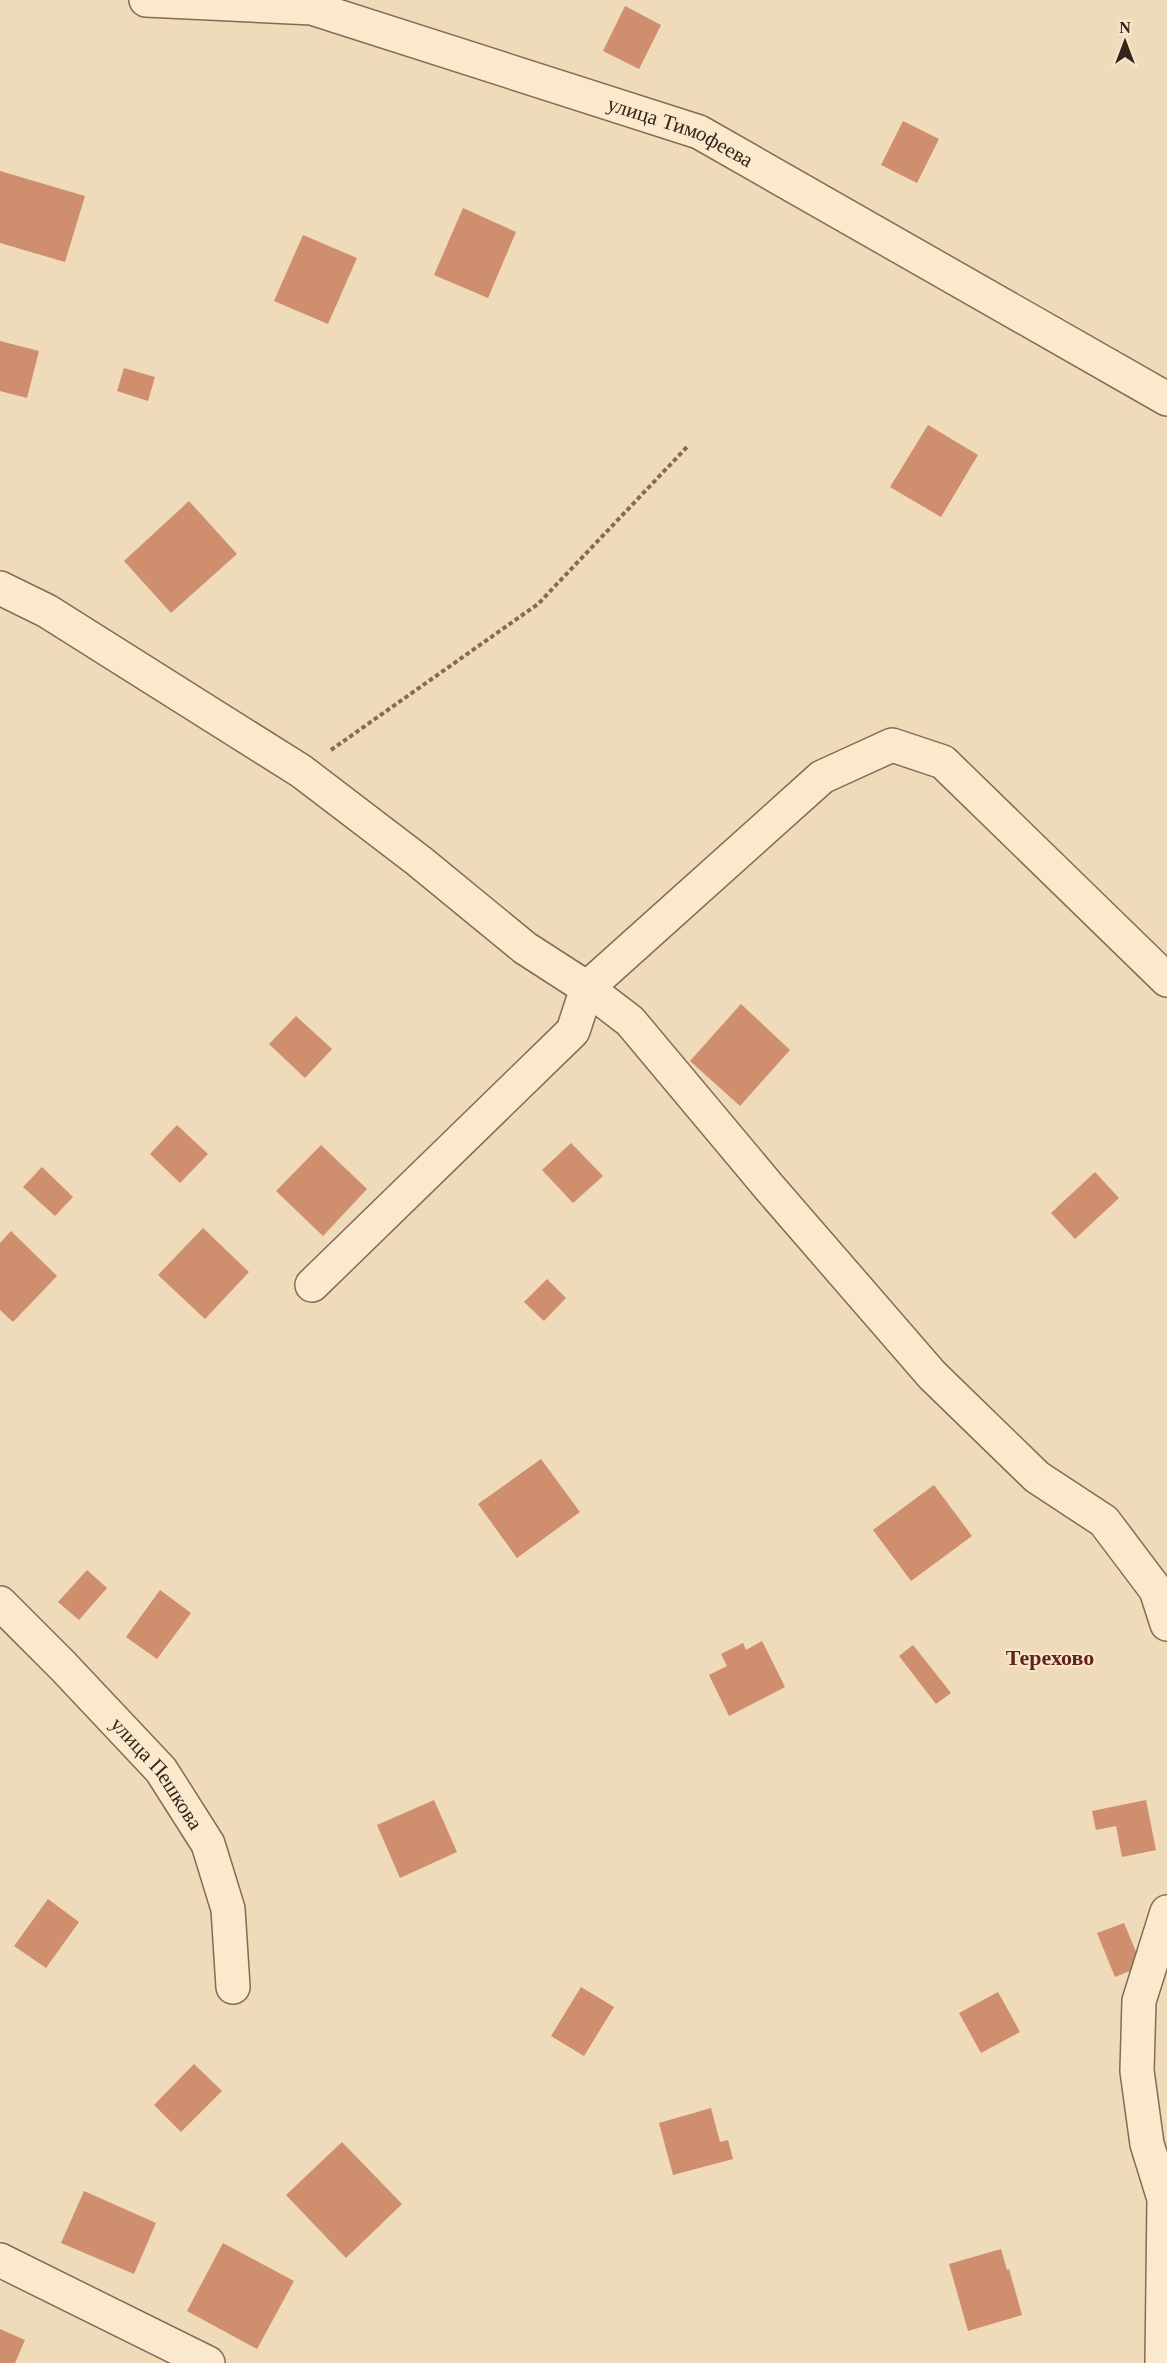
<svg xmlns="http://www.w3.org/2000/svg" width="1167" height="2363" font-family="'Times New Roman',serif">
	<rect width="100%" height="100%" fill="#efdaba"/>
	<g fill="#cf8e6e">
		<polygon points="625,6 661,25 639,69 603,51"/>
		<polygon points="903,121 939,139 917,183 881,165"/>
		<polygon points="0,171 85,196 65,262 0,243"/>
		<polygon points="463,208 516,232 488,298 434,275"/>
		<polygon points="303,235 357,258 328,324 274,301"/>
		<polygon points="0,341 39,351 27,398 0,391"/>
		<polygon points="124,368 155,377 148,401 117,391"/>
		<polygon points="928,425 978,455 941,517 890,487"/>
		<polygon points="189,501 237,554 171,613 124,561"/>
		<polygon points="741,1004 790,1050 740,1106 690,1061"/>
		<polygon points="296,1016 332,1049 305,1078 269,1044"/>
		<polygon points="177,1125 208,1154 180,1183 150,1154"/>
		<polygon points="571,1143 603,1176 573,1203 542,1170"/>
		<polygon points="321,1145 367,1189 323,1236 276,1191"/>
		<polygon points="42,1167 73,1197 55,1216 23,1187"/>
		<polygon points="1095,1172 1119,1198 1075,1239 1051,1213"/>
		<polygon points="203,1228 249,1272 205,1319 158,1275"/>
		<polygon points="11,1231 57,1276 13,1322 0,1310 0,1243"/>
		<polygon points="547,1279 566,1298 544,1321 524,1302"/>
		<polygon points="541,1459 580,1512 517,1558 478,1504"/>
		<polygon points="934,1485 972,1536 911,1581 873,1530"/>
		<polygon points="87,1570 107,1588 79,1620 58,1602"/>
		<polygon points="160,1590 191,1613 157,1659 126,1637"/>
		<polygon points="762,1641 785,1687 729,1716 709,1675 727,1666 721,1654 743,1643 746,1650"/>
		<polygon points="913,1645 951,1693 936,1704 899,1656"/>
		<polygon points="434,1800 457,1852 400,1878 377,1825"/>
		<polygon points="1146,1800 1156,1850 1122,1857 1116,1826 1096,1830 1092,1811"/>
		<polygon points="48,1899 79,1922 46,1968 14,1946"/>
		<polygon points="1124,1923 1142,1966 1115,1977 1097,1933"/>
		<polygon points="581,1987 614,2007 584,2056 551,2036"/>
		<polygon points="998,1992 1020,2032 981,2053 959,2013"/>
		<polygon points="194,2064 222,2091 181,2132 154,2105"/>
		<polygon points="711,2108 720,2142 728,2140 733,2159 673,2175 659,2123"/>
		<polygon points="342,2142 402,2204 346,2258 286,2195"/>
		<polygon points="84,2191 156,2223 134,2274 61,2243"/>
		<polygon points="223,2243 294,2281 257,2349 187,2311"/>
		<polygon points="1001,2249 1007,2270 1009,2269 1022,2315 968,2331 949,2264"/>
		<polygon points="0,2329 25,2340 15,2363 0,2363"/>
	</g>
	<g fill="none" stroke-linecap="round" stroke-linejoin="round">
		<g stroke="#866a54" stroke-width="36">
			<g id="minor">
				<path id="s1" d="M146,0l166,8 387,124 468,267"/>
				<polyline points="0,588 47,611 301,771 419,861 525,948 587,988 630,1021 769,1187 932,1375 1037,1477 1104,1521 1156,1590 1167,1624"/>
				<polyline points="312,1285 573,1031 587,988 822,777 892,745 943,762 1167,980"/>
				<path id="s2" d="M0,1603l63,63 98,104 47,74 20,65 5,78"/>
				<polyline points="0,2260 208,2363"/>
				<polyline points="1162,2363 1164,2199 1147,2144 1137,2071 1139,2001 1167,1912"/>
			</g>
		</g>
		<polyline stroke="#866a54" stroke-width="4" stroke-dasharray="4.5 3" stroke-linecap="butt" points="331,750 538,604 687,447"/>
		<use href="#minor" stroke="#fae9cd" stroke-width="33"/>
	</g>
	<g text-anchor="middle" stroke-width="4.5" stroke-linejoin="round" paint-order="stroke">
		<g font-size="21" fill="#34241a" stroke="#f6e5ca">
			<text dy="7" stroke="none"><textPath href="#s1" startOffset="555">улица Тимофеева</textPath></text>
			<text dy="7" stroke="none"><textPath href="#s2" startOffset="232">улица Пешкова</textPath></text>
		</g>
		<g font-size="22" font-weight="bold" fill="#632118" stroke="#f6e5ca">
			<text x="1050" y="1665">Терехово</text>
		</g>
	</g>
	<g transform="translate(1125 42)" stroke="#f6e5ca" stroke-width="4.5" paint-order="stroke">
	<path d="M0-4.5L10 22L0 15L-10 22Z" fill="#34241a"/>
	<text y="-9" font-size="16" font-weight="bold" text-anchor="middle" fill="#34241a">N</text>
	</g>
</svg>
